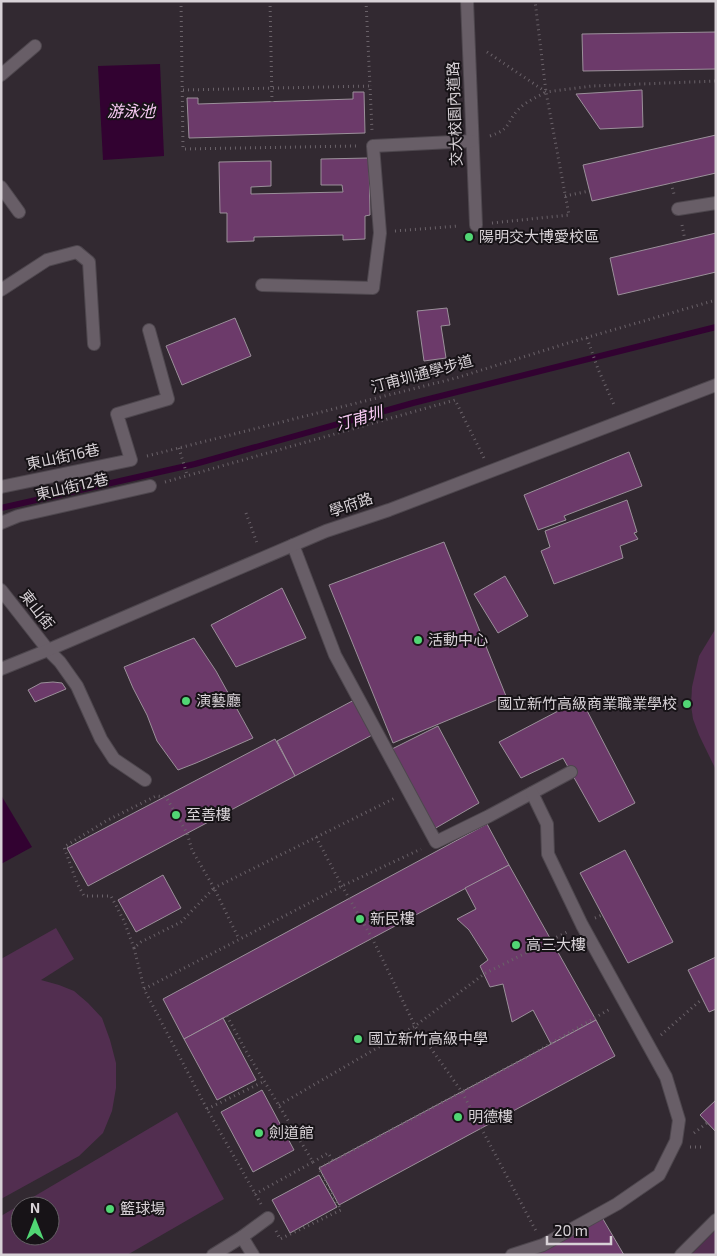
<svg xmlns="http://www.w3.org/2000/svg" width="717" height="1256" font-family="'Exo 2','Noto Sans TC',sans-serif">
	<rect width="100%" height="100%" fill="#322931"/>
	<g fill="#522e50" fill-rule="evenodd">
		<polygon points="716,628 716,770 699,735 693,719 691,705 692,687 699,656"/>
		<polygon points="56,928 74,959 41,980 59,985 74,991 88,1003 102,1018 110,1040 116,1063 116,1088 112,1111 103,1133 79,1156 1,1199 1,959"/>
		<path d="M177,1112l47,87 -97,56h-126v-39zM20,1206h30v30h-30z"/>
		<polygon points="716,1230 716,1255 691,1255"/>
	</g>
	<g fill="#320231">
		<polygon points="160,64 164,156 103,160 98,66"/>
		<polygon points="1,795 32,847 1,864"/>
	</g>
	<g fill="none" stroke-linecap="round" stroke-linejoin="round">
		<polyline stroke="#320231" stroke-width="6" points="1,508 195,464 413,403 716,327"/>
	</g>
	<g fill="#6c3a6a" stroke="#9b909a">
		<polygon points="716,32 716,69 583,71 582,34"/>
		<polygon points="642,90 643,127 600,129 576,94"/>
		<polygon points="353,92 364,92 365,133 189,138 187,98 198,98 198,104 353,99"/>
		<polygon points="716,135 716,173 592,201 583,165"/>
		<polygon points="369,158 370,215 365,216 365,239 343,240 343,235 254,237 254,241 227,242 227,213 220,213 219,162 271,161 271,186 251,187 251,194 343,192 342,185 321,185 321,159"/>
		<polygon points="716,233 716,272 618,295 610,258"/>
		<polygon points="447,308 450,325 441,326 446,358 424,361 417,311"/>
		<polygon points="235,318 251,356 182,385 166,346"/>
		<polygon points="629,452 642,486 564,516 566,520 538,530 524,495"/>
		<polygon points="627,500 637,532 634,533 638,539 620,546 623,558 554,584 541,551 550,547 545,531"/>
		<polygon points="444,542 506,696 393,743 329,585"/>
		<polygon points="505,576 528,616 498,633 474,594"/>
		<polygon points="282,588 306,638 236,667 211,625"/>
		<polygon points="194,638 216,671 253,738 196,763 178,770 157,741 147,715 133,688 124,667"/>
		<polygon points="53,682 62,683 66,689 35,702 28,690 41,683"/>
		<polygon points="356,699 374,734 295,776 277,741"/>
		<polygon points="581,699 635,803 599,822 563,758 521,778 499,742"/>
		<polygon points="438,726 479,803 434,829 392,749"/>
		<polygon points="275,739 295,776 88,886 67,848"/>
		<polygon points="487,824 509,865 184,1039 163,999"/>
		<polygon points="625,850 673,942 628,963 580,873"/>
		<polygon points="509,865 596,1020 551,1044 533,1010 512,1022 503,984 490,987 480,966 488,960 469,930 457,919 476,909 465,888"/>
		<polygon points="163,875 181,908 136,932 118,900"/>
		<polygon points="716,957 716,1009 709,1012 688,970"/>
		<polygon points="223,1018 256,1080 217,1100 184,1039"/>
		<polygon points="596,1020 615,1056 339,1205 319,1168"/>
		<polygon points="262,1090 294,1150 253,1172 221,1112"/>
		<polygon points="716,1100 716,1132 700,1115"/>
		<polygon points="319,1175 337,1207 290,1233 272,1200"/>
		<polygon points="600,1214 624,1255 525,1255"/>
	</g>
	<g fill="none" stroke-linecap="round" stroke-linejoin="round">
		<g stroke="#4e474e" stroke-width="14">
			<g id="service">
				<polyline points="467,1 476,225"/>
				<polyline points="1,75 35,46"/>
				<polyline points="1,187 19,212"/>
				<polyline points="678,209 716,203"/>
				<polyline points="262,285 373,288 380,233 373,146 472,141"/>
				<polyline points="1,290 47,260 77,252 89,262 94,344"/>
				<polyline points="1,487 131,460 117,414 168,399 149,330"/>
				<polyline points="1,523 18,516 150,486"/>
				<polyline points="293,545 335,655 436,842 489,816 571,772"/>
				<polyline points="48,650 60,662 77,686 101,739 114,759 145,780"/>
				<polyline points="681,1255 716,1220"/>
			</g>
		</g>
		<g stroke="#4e474e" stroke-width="14">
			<g id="pedestrian">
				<polyline points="242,1237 253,1255"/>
				<polyline points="213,1255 242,1237 268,1218"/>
				<polyline points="512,1255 543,1245 617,1204 659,1175 676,1141 679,1120 666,1077 582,925 548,854 547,824 532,793"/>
			</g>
		</g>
		<g stroke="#4e474e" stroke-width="14">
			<g id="minor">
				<polyline points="1,590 48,650"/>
				<polyline points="1,669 48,650 326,531 389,510 716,385"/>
			</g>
		</g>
		<g stroke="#6a6269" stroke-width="3" stroke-dasharray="1 4" stroke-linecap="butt">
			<polyline points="181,1 183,149 356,146"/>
			<polyline points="270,1 272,102"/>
			<polyline points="366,1 370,86"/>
			<polyline points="487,52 546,92 592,86 716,81"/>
			<polyline points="183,90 370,86 372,131"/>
			<path d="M490,136c21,-7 16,-13 28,-26 7,-8 19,-13 28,-18l-11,-91"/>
			<polyline points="671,183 674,194"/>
			<polyline points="565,196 589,191"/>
			<polyline points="492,223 569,215 546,92"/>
			<polyline points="682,225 685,240"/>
			<polyline points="395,231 459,226"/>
			<polyline points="587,338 598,369 615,407"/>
			<polyline points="179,448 187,475"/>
			<polyline points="147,456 456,378 568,343 716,300"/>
			<polyline points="165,482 455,400 484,458"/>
			<polyline points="246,513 257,543"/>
			<polyline points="316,837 342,886 372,938 415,1026 462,1092 536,1231"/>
			<polyline points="595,918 602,915"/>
			<polyline points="134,948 124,921 111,896 84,896 77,883 64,847 106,821 156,796 166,797 187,833 192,850 214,888 395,798"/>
			<polyline points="144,988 134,948 141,942 181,922 214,888 239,939"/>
			<polyline points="227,1016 246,1051 313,1162 255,1194"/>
			<polyline points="661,1035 702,999"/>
			<polyline points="279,1105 415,1026 484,974 567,932"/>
			<polyline points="207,1109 265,1081"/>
			<polyline points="694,1133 707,1123"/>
			<polyline points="690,1147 704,1147"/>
			<polyline points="313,1162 328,1153 333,1161 531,1055 610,1009"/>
			<polyline points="261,1204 207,1109 144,989 342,886 421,849"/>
			<polyline points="276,1231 280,1239 341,1210 319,1168 333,1161"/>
		</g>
		<use href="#service" stroke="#685e67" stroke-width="12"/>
		<use href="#pedestrian" stroke="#685e67" stroke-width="12"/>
		<use href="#minor" stroke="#685e67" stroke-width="12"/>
	</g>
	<g fill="#51d674" stroke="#171317" stroke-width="2">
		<circle cx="469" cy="237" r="5"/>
		<circle cx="418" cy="640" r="5"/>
		<circle cx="186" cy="701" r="5"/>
		<circle cx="687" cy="704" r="5"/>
		<circle cx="176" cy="815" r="5"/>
		<circle cx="360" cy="919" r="5"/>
		<circle cx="516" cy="945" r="5"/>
		<circle cx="358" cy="1039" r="5"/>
		<circle cx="458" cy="1117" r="5"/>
		<circle cx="259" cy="1133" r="5"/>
		<circle cx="110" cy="1209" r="5"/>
	</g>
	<g text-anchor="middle" stroke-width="4" stroke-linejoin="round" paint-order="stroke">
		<g font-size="15" fill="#d8d2d7" stroke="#171317">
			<text transform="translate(455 114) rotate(-92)" y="5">交大校園內道路</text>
			<text transform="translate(422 374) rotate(-15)" y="5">汀甫圳通學步道</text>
			<text transform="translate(63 457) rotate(-12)" y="5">東山街16巷</text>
			<text transform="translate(72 487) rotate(-13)" y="5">東山街12巷</text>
			<text transform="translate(351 505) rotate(-19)" y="5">學府路</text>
			<text transform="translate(37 610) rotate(52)" y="5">東山街</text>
		</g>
		<g font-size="15" fill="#d8d2d7" stroke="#171317" text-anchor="start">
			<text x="479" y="242">陽明交大博愛校區</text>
			<text x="428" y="645">活動中心</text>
			<text x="196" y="706">演藝廳</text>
			<text x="677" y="709" text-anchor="end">國立新竹高級商業職業學校</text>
			<text x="186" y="820">至善樓</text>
			<text x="370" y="924">新民樓</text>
			<text x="526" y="950">高三大樓</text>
			<text x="368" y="1044">國立新竹高級中學</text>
			<text x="468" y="1122">明德樓</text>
			<text x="269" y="1138">劍道館</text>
			<text x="120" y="1214">籃球場</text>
		</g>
		<g font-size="16" font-style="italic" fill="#f9cbf5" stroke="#171317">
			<text x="131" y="117">游泳池</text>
			<text transform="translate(359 418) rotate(-16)" y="6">汀甫圳</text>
		</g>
	</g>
	<rect width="717" height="1256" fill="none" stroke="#d8d2d7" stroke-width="5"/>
	<g transform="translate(35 1221)"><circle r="24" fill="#171317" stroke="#645f64"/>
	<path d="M0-4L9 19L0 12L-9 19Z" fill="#51d674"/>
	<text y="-8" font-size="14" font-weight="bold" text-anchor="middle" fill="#d8d2d7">N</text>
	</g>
	<path d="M547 1236v8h64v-8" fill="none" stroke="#d8d2d7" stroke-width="2.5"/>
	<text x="554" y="1236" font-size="15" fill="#d8d2d7" stroke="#171317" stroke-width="4" paint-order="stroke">20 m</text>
</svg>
